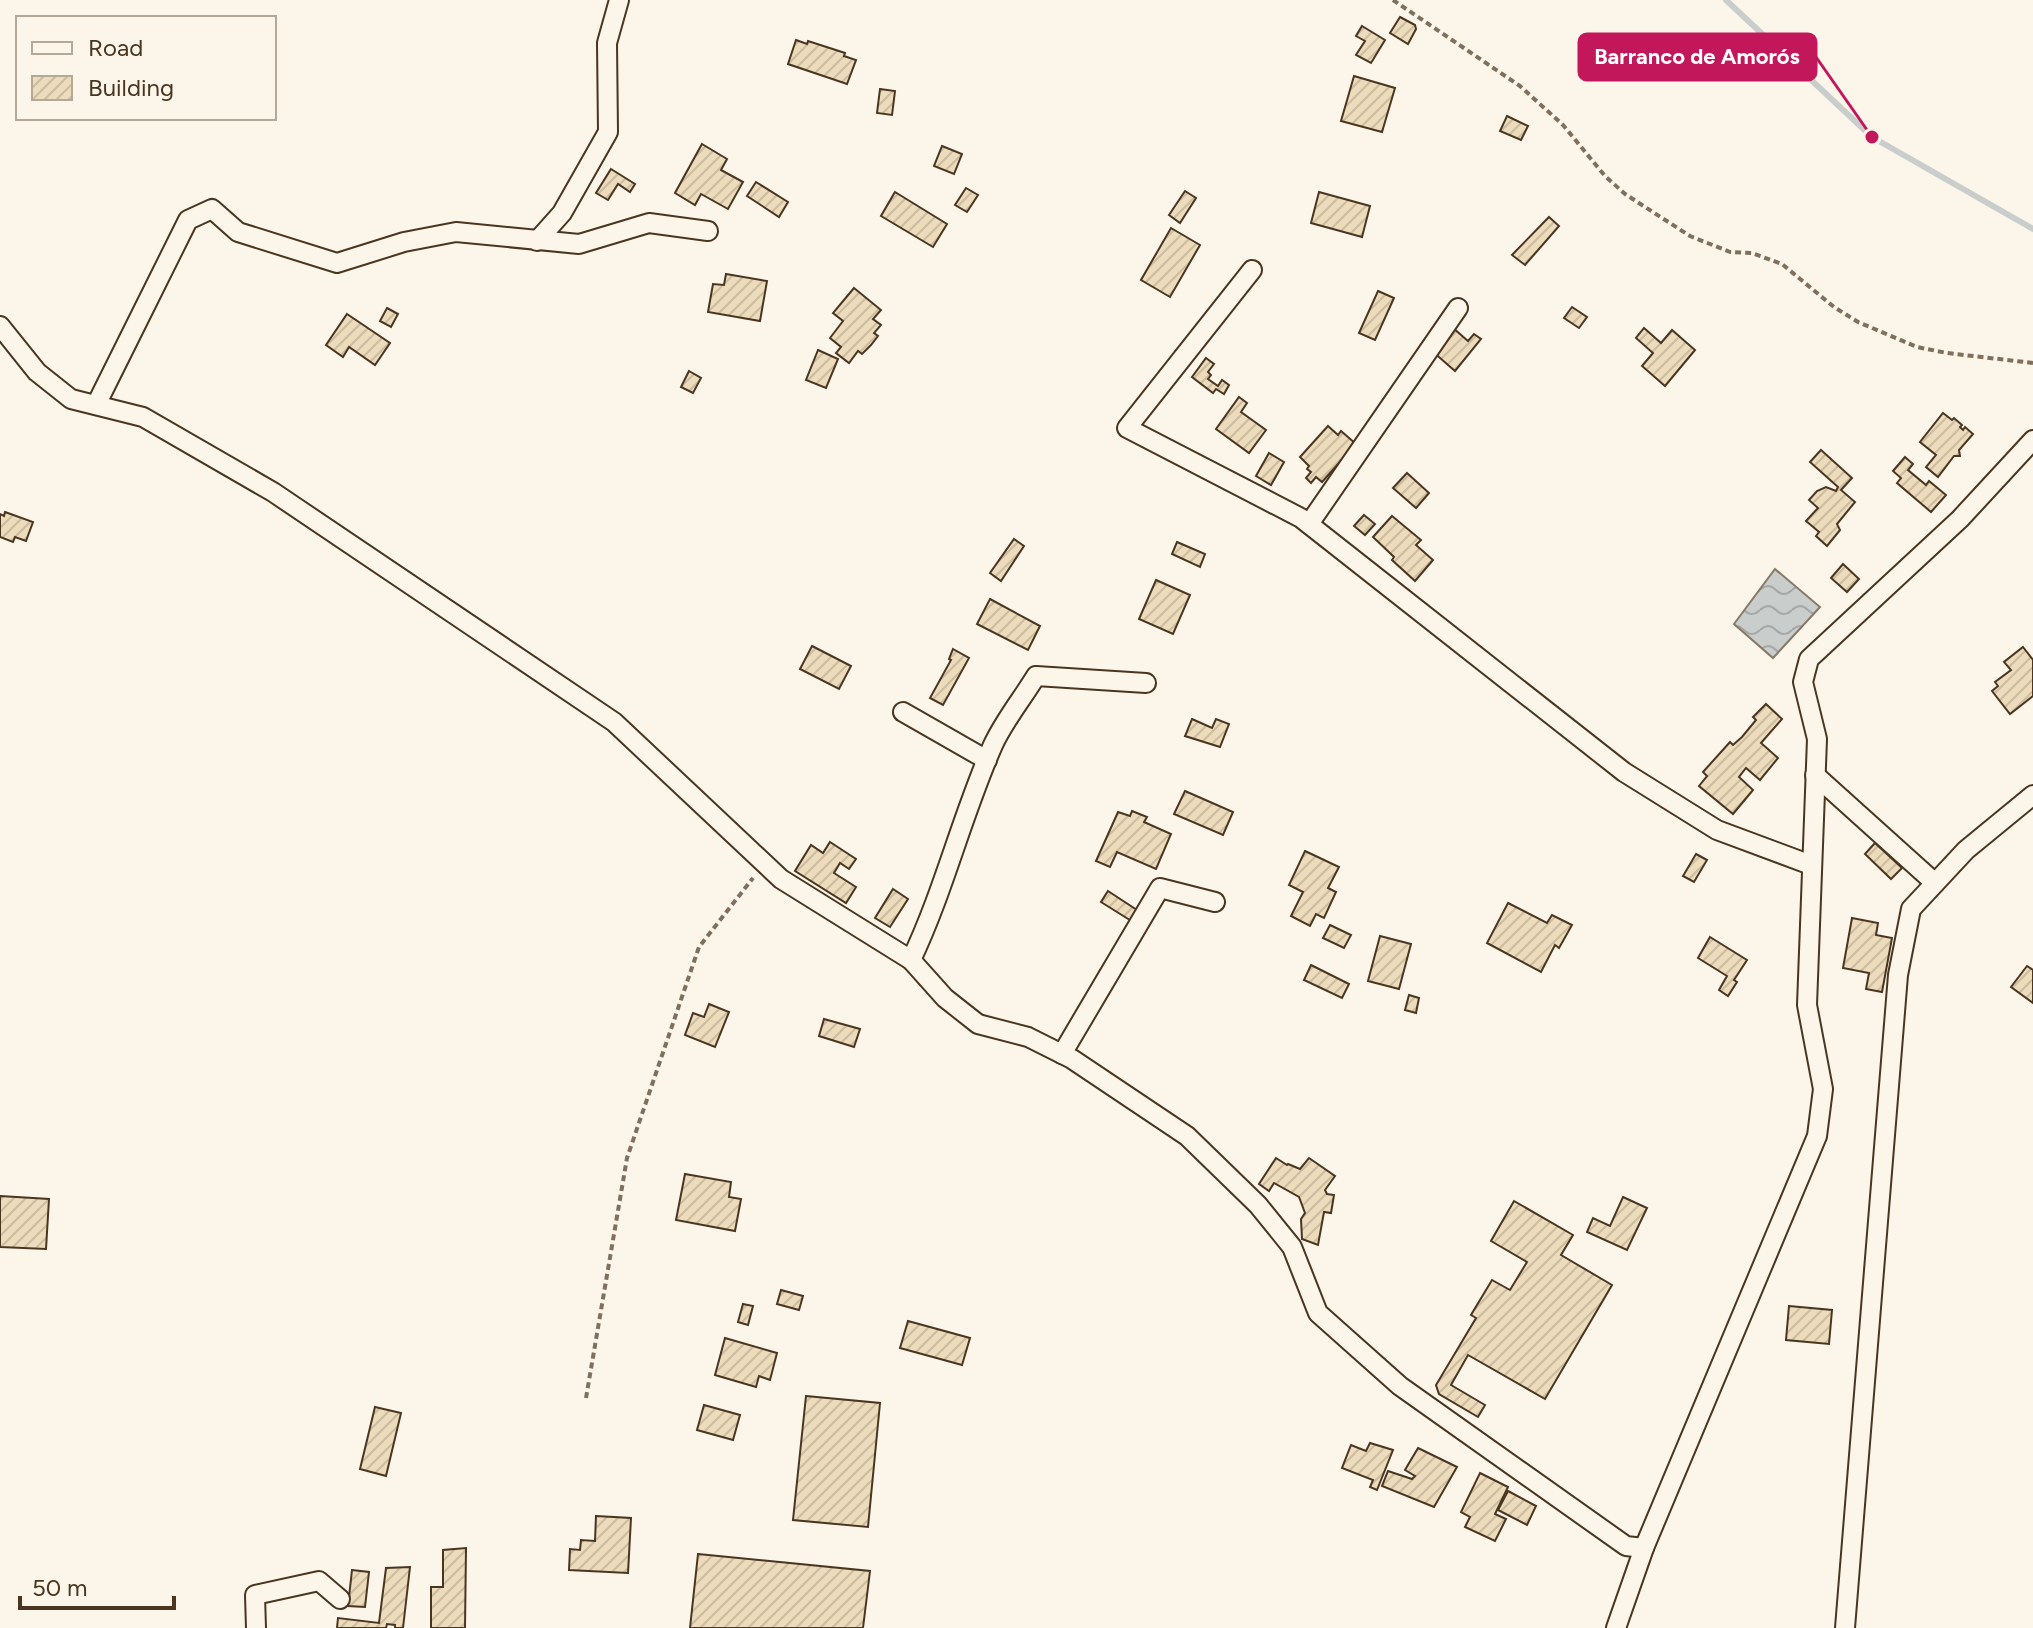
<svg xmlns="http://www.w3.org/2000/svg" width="2033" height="1628" font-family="Figtree,sans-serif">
	<defs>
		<pattern id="water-waves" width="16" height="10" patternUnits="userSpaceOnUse" patternTransform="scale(2)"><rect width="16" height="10" fill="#c9cecd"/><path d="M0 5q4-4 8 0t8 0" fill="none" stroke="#a5a8a6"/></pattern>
		<pattern id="building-hatch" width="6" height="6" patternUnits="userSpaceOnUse" patternTransform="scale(2)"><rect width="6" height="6" fill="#ecdcbc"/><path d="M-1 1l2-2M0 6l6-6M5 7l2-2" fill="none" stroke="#ccbda1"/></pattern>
	</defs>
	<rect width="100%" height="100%" fill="#fbf6e9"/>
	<polygon fill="url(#water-waves)" stroke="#887966" stroke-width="2" points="1775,569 1820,607 1773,658 1734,624"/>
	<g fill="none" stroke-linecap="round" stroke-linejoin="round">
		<polyline stroke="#c9cecd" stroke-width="6" points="1726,0 1872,137 2033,229"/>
	</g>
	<g fill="url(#building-hatch)" stroke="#4a3520" stroke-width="2">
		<polygon points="1400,17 1415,25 1416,29 1408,44 1390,33"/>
		<polygon points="1362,26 1385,40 1371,63 1356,55 1365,41 1356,36"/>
		<polygon points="796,40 807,44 808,41 845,53 844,56 856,60 847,84 788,64"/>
		<polygon points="1354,76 1395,88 1382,132 1341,121"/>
		<polygon points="880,89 895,91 892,115 877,113"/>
		<polygon points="1507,116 1528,126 1521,140 1500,131"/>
		<polygon points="702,144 727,159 721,170 743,182 728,209 701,194 695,205 675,193"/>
		<polygon points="942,146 962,154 954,174 934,166"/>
		<polygon points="611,169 635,184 630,192 618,184 608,200 596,193"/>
		<polygon points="756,182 788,202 779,217 747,196"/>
		<polygon points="966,188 978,195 967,212 955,205"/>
		<polygon points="1185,191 1196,198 1180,223 1169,215"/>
		<polygon points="895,192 947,224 933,247 881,216"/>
		<polygon points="1319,192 1370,206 1362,237 1311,223"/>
		<polygon points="1549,217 1559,226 1525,265 1512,255"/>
		<polygon points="1171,228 1200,245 1170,297 1141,280"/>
		<polygon points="726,274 767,281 760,321 708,312 713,284 724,285"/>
		<polygon points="854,288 881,310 873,319 881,325 874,333 878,336 871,345 862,354 858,351 849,363 836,353 841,347 830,338 843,321 833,313"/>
		<polygon points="1378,291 1394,298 1375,340 1359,333"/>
		<polygon points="1572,307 1587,317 1579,328 1564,318"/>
		<polygon points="387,308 398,314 391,327 380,321"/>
		<polygon points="347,314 390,343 375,365 349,347 343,357 326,345"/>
		<polygon points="1452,327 1468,341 1474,334 1481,339 1455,371 1432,351"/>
		<polygon points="1644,328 1661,343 1672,330 1695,350 1665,386 1642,366 1653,353 1636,338"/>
		<polygon points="818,350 838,359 826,388 806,380"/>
		<polygon points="1206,358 1214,364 1208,372 1211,375 1208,379 1218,386 1222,380 1229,385 1224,394 1216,389 1213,393 1192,377"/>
		<polygon points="689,371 701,378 693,393 681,387"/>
		<polygon points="1239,397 1247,403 1241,412 1266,430 1249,453 1216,429"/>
		<polygon points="1943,413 1952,420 1954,418 1962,425 1960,427 1963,430 1965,427 1973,434 1959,450 1960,456 1954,456 1938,477 1926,467 1936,455 1920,442"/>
		<polygon points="1328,426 1338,435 1341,431 1356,444 1322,482 1316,477 1311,483 1306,478 1311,472 1307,469 1309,466 1300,457"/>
		<polygon points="1821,450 1852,478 1841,490 1855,502 1837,524 1840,530 1827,546 1816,536 1819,532 1806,521 1818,508 1809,500 1817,491 1826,487 1836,491 1838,487 1810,462"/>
		<polygon points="1269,453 1284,462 1271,485 1256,476"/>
		<polygon points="1905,457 1913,464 1908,470 1926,485 1929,481 1946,495 1931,512 1897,483 1901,478 1893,471"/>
		<polygon points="1407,473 1429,493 1416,508 1393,488"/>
		<polygon points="5,512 33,522 26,541 15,537 13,542 0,537 0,514 4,516"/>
		<polygon points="1364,515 1375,524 1365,535 1354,526"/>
		<polygon points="1392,516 1421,540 1416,545 1433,560 1415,581 1392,560 1394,557 1373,537"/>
		<polygon points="1014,539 1024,546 1001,581 990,573"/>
		<polygon points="1177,542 1205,554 1200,567 1172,554"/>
		<polygon points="1843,564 1859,579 1847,592 1831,578"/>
		<polygon points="1156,580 1190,595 1173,634 1139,619"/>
		<polygon points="990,599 1040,626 1028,650 977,624"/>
		<polygon points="812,646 851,666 839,689 800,669"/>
		<polygon points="2023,647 2033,660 2033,696 2010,714 1992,691 1998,686 1995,682 2011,670 2004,662"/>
		<polygon points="953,649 969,658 943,705 930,698 951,660 949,659"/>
		<polygon points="1766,704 1782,719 1761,743 1778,758 1760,780 1746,768 1739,777 1753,790 1733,814 1699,786 1707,776 1703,772 1730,742 1733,745 1742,737 1756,720 1753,717"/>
		<polygon points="1192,719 1212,728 1216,719 1229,724 1220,747 1185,736"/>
		<polygon points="1185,791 1233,812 1223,835 1174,814"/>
		<polygon points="1132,811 1147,817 1144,822 1171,834 1156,869 1117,852 1110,867 1096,861 1118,812 1130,816"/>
		<polygon points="830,842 856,859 849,869 840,863 834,873 856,887 846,903 795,871 811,845 823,853"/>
		<polygon points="1875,843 1902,868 1891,879 1865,854"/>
		<polygon points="1305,851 1339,867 1328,888 1336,892 1324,918 1316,914 1310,926 1291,916 1303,892 1289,885"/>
		<polygon points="1696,854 1707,860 1694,882 1683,876"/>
		<polygon points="893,889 908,899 890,927 875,918"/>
		<polygon points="1108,891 1140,912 1133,922 1101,902"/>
		<polygon points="1508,903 1547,923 1552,915 1572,925 1559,948 1555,945 1541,972 1487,943"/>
		<polygon points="1852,918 1878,923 1876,935 1892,938 1882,992 1866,989 1869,973 1843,968"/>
		<polygon points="1330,925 1351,935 1344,948 1323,938"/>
		<polygon points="1380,936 1411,944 1399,989 1368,981"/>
		<polygon points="1710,937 1747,960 1734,980 1737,982 1728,996 1719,990 1727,976 1698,958"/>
		<polygon points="1311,965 1349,984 1342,998 1304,980"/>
		<polygon points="2027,966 2033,970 2033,1003 2011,987"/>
		<polygon points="1409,995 1419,998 1416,1013 1405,1010"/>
		<polygon points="709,1004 729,1012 715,1047 685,1035 693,1013 704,1017"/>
		<polygon points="824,1019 860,1029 854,1047 819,1036"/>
		<polygon points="1276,1158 1287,1165 1288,1164 1300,1169 1309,1158 1335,1176 1325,1190 1327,1194 1334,1195 1331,1213 1324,1212 1318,1245 1302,1239 1301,1219 1305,1213 1299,1197 1274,1183 1269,1191 1259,1184"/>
		<polygon points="685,1174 731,1182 729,1197 741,1199 735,1231 676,1220"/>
		<polygon points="0,1196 49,1199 46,1249 0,1247"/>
		<polygon points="1623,1197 1647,1208 1627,1250 1587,1232 1593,1218 1610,1226"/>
		<polygon points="1514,1201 1573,1235 1561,1255 1612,1285 1545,1399 1468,1355 1451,1385 1485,1405 1478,1417 1439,1394 1436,1385 1476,1318 1471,1315 1492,1280 1510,1290 1527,1262 1491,1241"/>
		<polygon points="781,1290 803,1296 799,1310 777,1304"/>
		<polygon points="743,1304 753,1306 748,1325 738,1322"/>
		<polygon points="1789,1306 1832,1310 1829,1344 1786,1340"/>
		<polygon points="908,1321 970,1338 962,1365 900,1348"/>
		<polygon points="725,1338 777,1353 770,1380 759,1376 756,1387 715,1375"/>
		<polygon points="806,1396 880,1403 868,1527 793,1520"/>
		<polygon points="704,1405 740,1415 733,1440 697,1430"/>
		<polygon points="375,1407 401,1413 386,1476 360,1469"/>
		<polygon points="1370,1443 1393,1450 1377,1490 1370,1487 1373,1480 1342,1468 1351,1445 1366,1451"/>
		<polygon points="1418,1448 1457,1467 1434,1507 1382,1486 1388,1471 1412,1479 1415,1476 1405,1470"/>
		<polygon points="1480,1473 1508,1487 1495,1514 1506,1519 1495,1541 1465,1527 1470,1517 1461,1512"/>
		<polygon points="1508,1491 1536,1506 1527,1525 1498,1510"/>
		<polygon points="596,1516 631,1518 628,1573 569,1570 570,1549 580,1550 581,1540 595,1541"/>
		<polygon points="466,1548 465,1628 431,1628 431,1587 443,1587 443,1550"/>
		<polygon points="698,1554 870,1571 863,1628 690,1628"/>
		<polygon points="410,1567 403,1628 395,1628 395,1625 387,1624 386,1628 337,1628 338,1618 379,1623 386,1568"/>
		<polygon points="352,1570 369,1572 365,1607 348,1606"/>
	</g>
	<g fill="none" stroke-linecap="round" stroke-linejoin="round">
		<g stroke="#4a3520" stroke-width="22">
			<g id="street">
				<polyline points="537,241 562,213 608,132 607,43 619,0"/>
				<polyline points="1252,270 1127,428 1301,518 1624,772 1717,830 1811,865"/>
				<polyline points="0,326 37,372 71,399 143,417 273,492 614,722 781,879 911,960 945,998 978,1024 1028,1037 1072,1059 1187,1136 1258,1205 1292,1247 1318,1313 1400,1386 1626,1546 1644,1548"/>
				<polyline points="96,405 188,220 212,209 238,232 337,263 404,242 456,232 579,244 649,223 708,231"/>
				<polyline points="1309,524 1458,308"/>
				<polyline points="903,712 987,760"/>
				<polyline points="1815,775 1935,883"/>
				<path d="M911,960c33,-69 51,-145 82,-215 11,-24 29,-46 43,-69l110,7"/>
				<polyline points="1062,1054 1160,888 1215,902"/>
				<polyline points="256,1628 255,1595 319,1581 340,1599"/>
				<polyline points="1616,1628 1644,1548 1817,1136 1823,1089 1807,1005 1817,739 1803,682 1809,659 1960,519 2033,440"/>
				<polyline points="1845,1628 1898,975 1911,909 1966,850 2033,795"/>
			</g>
		</g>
		<g stroke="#7f6f5c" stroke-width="4" stroke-dasharray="6 4" stroke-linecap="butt">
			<polyline points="1393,0 1520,86 1563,125 1605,176 1625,194 1690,236 1730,252 1752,253 1782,264 1834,307 1858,322 1917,347 1947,353 2033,363"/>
			<polyline points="586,1398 627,1158 699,947 753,878"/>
		</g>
		<use href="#street" stroke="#fbf6e9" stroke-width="18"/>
	</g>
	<path fill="none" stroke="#c2185b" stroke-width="3" d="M1872 137L1816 57"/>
	<circle fill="#c2185b" stroke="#fbf6e9" stroke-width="3" cx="1872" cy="137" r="8"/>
	<rect fill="#c2185b" stroke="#c2185b" stroke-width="3" x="1579" y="34" width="237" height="46" rx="8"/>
	<g font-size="22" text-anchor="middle" font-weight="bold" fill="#fff">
		<text x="1697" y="64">Barranco de Amorós</text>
	</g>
	<rect x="16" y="16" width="260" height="104" fill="#fbf6e9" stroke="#b4a999" stroke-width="2"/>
	<rect x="32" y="42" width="40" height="12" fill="#fbf6e9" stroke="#b4a999" stroke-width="2"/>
	<text x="88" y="56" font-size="24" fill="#4a3520">Road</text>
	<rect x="32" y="76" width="40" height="24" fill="url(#building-hatch)" stroke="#b4a999" stroke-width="2"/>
	<text x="88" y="96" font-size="24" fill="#4a3520">Building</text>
	<path d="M20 1596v12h154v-12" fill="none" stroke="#4a3520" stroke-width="4"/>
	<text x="32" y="1596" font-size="24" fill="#4a3520" stroke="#fbf6e9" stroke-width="6" paint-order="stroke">50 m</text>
</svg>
